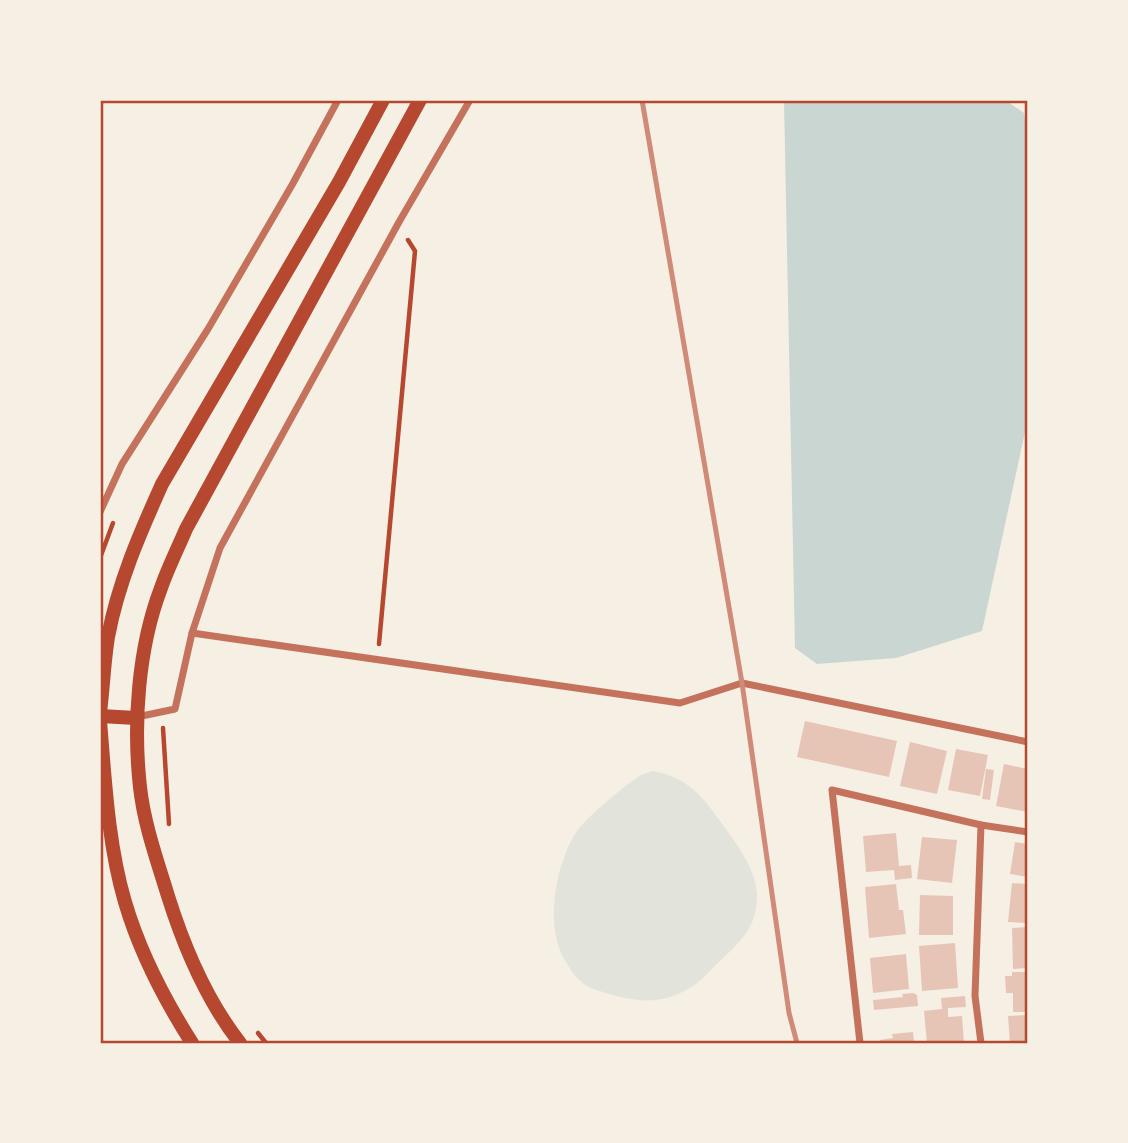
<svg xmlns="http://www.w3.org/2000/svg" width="1128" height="1143" font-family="Overpass,sans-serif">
	<rect width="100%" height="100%" fill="#f6efe4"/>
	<path fill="#e2e4dc" d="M653,771c34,6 50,25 69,53 14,19 34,45 35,70 1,32 -16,47 -37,67 -10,9 -20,22 -32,28 -27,16 -53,13 -82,4 -10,-3 -20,-6 -28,-14 -5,-5 -9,-12 -12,-17 -22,-34 -11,-95 9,-128 7,-13 49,-48 63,-57 4,-3 9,-4 15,-6z"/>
	<polygon fill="#c9d6d2" points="784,100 1005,100 1024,113 1028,142 1028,418 982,631 896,658 817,664 795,648"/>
	<g fill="#e6c5b7">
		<polygon points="805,721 897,741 889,777 797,757"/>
		<polygon points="910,742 947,751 937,794 900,786"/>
		<polygon points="956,749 988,755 980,796 948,790"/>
		<polygon points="1004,764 1028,769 1028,812 996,806"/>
		<polygon points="986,769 994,770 990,800 982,799"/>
		<polygon points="896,833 899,866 911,865 912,878 895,880 894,870 866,872 863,836"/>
		<polygon points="922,837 957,840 952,883 917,879"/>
		<polygon points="1015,842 1028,844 1028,877 1010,874"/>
		<polygon points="1012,883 1028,884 1028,923 1008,922"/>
		<polygon points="896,884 899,910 903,910 906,934 869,938 865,887"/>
		<polygon points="920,895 953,896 953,935 919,935"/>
		<polygon points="1028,927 1028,968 1013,969 1012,928"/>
		<polygon points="955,943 958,988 922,991 919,946"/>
		<polygon points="906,954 909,989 873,993 870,958"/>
		<polygon points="1012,972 1028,972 1028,1012 1013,1012 1013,993 1006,993 1005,976 1012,976"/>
		<polygon points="913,993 917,995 918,1006 874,1010 873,1000 903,997 902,994"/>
		<polygon points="965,996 966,1007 948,1008 948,1017 962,1016 964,1043 927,1043 924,1011 942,1009 941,998"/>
		<polygon points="1028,1015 1028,1043 1010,1043 1008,1016"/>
		<polygon points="913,1032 914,1043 880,1043 880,1040 893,1038 892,1034"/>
	</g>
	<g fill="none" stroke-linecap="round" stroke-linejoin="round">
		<g stroke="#b5482f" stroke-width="4.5">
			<polyline points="100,558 113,523"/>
			<polyline points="379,644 415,251 408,240"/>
			<polyline points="163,728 169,824"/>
			<polyline points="258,1033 266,1043"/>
		</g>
		<g stroke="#c5725c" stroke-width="7">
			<polyline points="100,512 122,464 208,329 292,185 338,100"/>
			<polyline points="192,633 680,703 742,683 1028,742"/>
			<polyline points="137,717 175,709 192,633 220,548 399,222 470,100"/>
			<polyline points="860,1043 832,790 981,825 1028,832"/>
			<polyline points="981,1043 975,996 981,825"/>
		</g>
		<g stroke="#b5482f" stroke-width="14">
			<path d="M100,713c3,-25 4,-51 8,-76 10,-54 32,-104 54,-153l177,-302 44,-82"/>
			<polyline points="100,716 136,718"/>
			<path d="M100,721c5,60 8,123 25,181 15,51 39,97 67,141"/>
			<path d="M240,1043c-33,-42 -56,-96 -72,-147 -11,-36 -24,-72 -28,-109 -7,-63 -2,-139 21,-199 7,-20 17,-40 25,-59l234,-429"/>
		</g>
		<polyline stroke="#cf8b77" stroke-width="5" points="642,100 742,683 789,1013 797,1043"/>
	</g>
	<rect width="1128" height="1143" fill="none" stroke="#f6efe4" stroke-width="203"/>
	<rect x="102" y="102" width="924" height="940" fill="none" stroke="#b5482f" stroke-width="2.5"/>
</svg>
